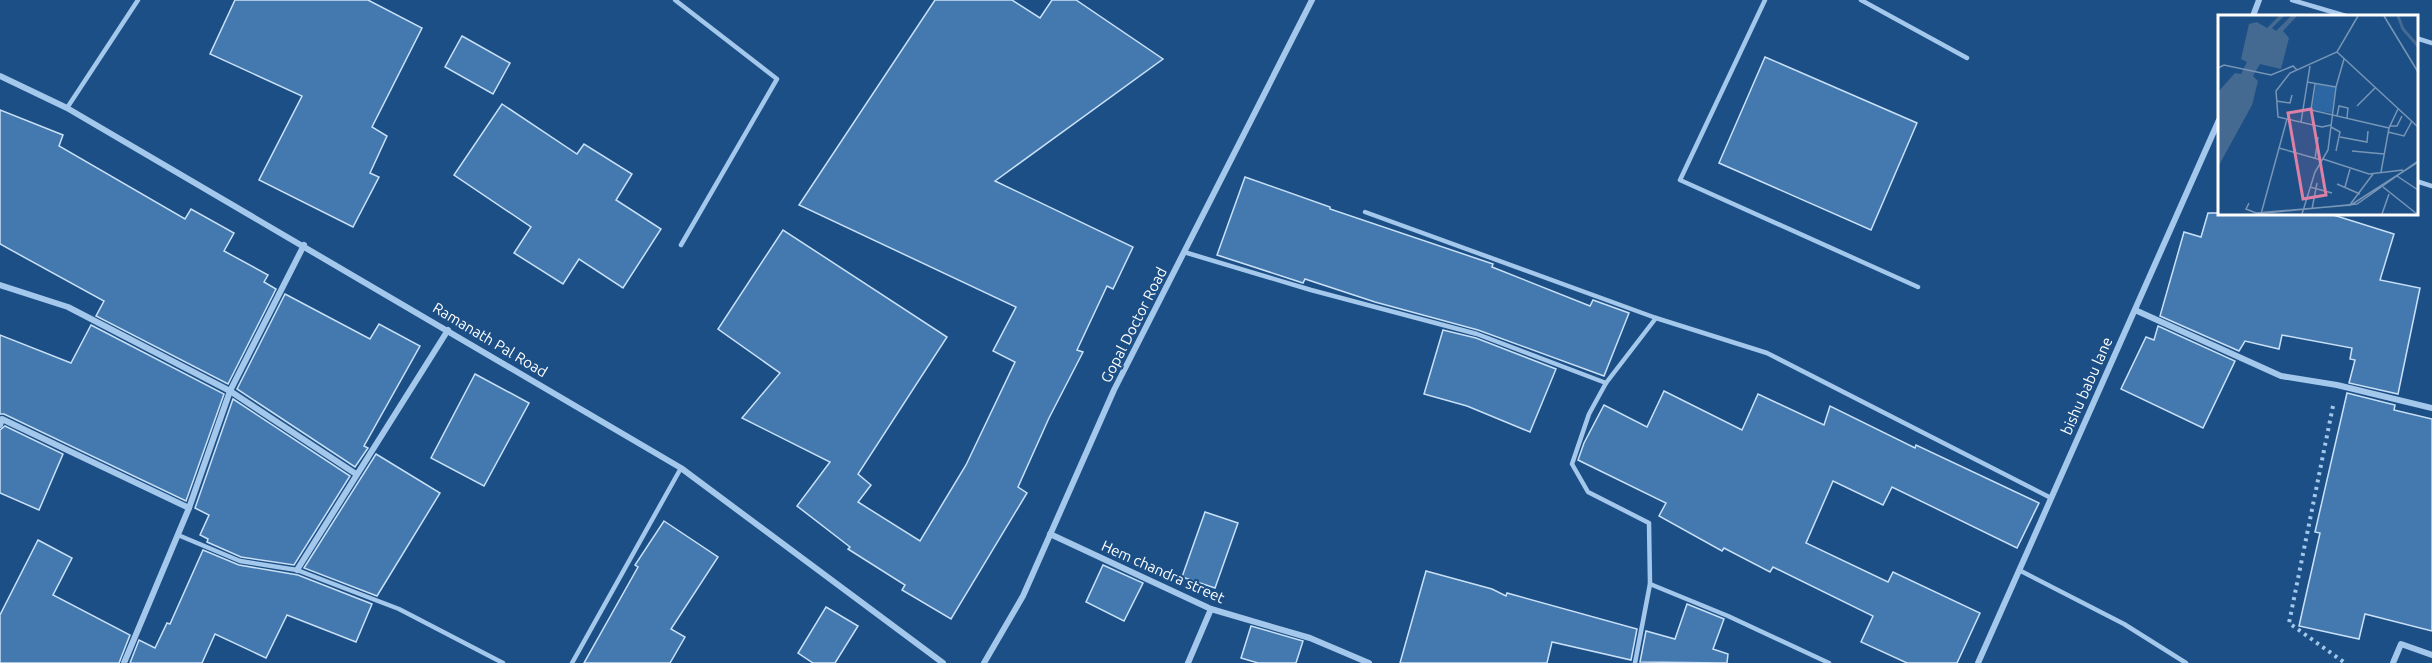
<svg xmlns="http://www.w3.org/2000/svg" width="2432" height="663" font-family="Ubuntu,sans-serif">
	<rect width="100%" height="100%" fill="#1c4f86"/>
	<g fill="#4479af" stroke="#c9e1f8" stroke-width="1.5">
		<polygon points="235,0 368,0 422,28 372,127 387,136 370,173 379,177 353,227 259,180 302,96 210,54"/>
		<polygon points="935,0 1012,0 1040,18 1052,0 1076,0 1163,59 995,181 1133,247 1113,289 1107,286 1077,350 1083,352 1049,418 1018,487 1027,493 951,619 902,590 905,585 848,549 850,547 797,506 830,462 742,418 780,373 718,329 783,230 947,337 858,474 871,485 858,502 920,541 966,465 1015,362 993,351 1016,307 799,205"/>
		<polygon points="462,36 510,63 493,94 445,67"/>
		<polygon points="1765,57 1917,123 1871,230 1719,163"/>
		<polygon points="502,104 577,154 584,144 632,174 616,200 661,229 623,288 579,259 563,284 514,253 531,227 454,175"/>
		<polygon points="0,110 63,135 59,146 185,219 191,209 234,233 224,251 268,275 264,282 276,289 228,384 96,316 104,301 0,244"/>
		<polygon points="1245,177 1330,207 1330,209 1493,264 1492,267 1590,306 1593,300 1629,313 1604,376 1478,330 1375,302 1305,279 1303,283 1217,255"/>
		<polygon points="2208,213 2327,213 2394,234 2380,280 2420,288 2398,394 2349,383 2355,360 2350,359 2352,348 2282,335 2279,349 2245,341 2239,351 2160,316 2184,232 2201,237"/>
		<polygon points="285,294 370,339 379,324 420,346 364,446 368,448 355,467 237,389"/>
		<polygon points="91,325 224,394 186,501 4,414 0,414 0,335 71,363"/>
		<polygon points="2158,326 2235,361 2203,428 2121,389 2146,337 2154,340"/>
		<polygon points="1443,330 1476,338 1556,369 1530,432 1467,406 1424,394"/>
		<polygon points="475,374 529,403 484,486 431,458"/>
		<polygon points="1664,391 1742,430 1758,394 1824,425 1830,406 1915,448 1916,445 2039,503 2017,548 1892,487 1883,505 1833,481 1806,543 1888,582 1893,572 1980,613 1957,663 1907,663 1861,642 1873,616 1773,567 1770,572 1724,548 1722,551 1659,516 1666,503 1578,460 1584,443 1604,405 1647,427"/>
		<polygon points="2347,393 2395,405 2394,410 2432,419 2432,631 2365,614 2359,639 2299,626 2320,533 2315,532"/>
		<polygon points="233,399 350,476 294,565 241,557 207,542 208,539 200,535 209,515 195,508"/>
		<polygon points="5,426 63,454 39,510 0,493 0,430"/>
		<polygon points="376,454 440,493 377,596 304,568"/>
		<polygon points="1205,512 1238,523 1215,588 1182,577"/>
		<polygon points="664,521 718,557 671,629 685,637 670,663 584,663 638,567 635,565"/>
		<polygon points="38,540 72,558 53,595 130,635 119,663 0,663 0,615"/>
		<polygon points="203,550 239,565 298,575 372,604 356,642 287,615 266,658 215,634 202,663 130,663 139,640 155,648 167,623 170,624"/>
		<polygon points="1103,565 1143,583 1124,621 1086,602"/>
		<polygon points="1426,571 1492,589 1506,596 1507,593 1637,629 1631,660 1552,642 1547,663 1400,663"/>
		<polygon points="1687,604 1724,619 1713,649 1728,654 1727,663 1640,662 1646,631 1675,639"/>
		<polygon points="826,607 858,626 835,663 813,663 798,653"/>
		<polygon points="1251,626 1303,641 1296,663 1258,663 1241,658"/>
	</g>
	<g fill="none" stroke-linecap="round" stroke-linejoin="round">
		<polyline stroke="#a4c8eb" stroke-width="4" stroke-dasharray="3 4.5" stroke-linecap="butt" points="2333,406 2289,623 2345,663"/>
		<g stroke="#a4c8eb" stroke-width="4.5">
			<polyline points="675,0 777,79 681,245"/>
			<polyline points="1765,0 1680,180 1918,287"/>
			<polyline points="1861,0 1967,58"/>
			<polyline points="2292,0 2346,16"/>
			<polyline points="2416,38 2432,43"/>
			<polyline points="67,108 138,0"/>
			<polyline points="2416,181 2432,186"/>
			<polyline points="1365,212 1656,318 1767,353 2051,498"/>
			<polyline points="1184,252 1311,290 1477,334 1606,383"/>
			<polyline points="178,535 240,561 297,570 399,609 503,663"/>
			<polyline points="2019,570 2124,624 2186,663"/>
			<polyline points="1650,584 1728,616 1829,663"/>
			<polyline points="572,663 681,468"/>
			<polyline points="1635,663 1650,584 1649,523 1588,492 1572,464 1589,414 1606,383 1656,318"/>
		</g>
		<g stroke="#a4c8eb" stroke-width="6">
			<polyline points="2253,16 2259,0"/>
			<polyline points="0,76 67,108 681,468 943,663"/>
			<polyline points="0,285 68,307 230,391 356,474"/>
			<polyline points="2135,310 2281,376 2337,385 2432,408"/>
			<polyline points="0,425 2,419 189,508"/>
			<polyline points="1050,534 1211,609 1310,638 1369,663"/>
			<polyline points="297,570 448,330"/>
			<polyline points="124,663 189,508 230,391 304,245"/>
			<polyline points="984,663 1023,596 1114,390 1312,0"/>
			<polyline points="1188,663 1211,609"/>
			<polyline points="1978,663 2219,120"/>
			<polyline points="2393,663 2401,644 2432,655"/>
		</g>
	</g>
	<g text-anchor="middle" stroke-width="4.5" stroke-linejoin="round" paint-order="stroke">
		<g font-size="15" fill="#fff" stroke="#1c4f86">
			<text transform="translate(1134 325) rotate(-63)" y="5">Gopal Doctor Road</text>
			<text transform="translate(490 340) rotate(31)" y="5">Ramanath Pal Road</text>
			<text transform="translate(2087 386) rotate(-66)" y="5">bishu babu lane</text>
			<text transform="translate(1163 572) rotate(24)" y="5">Hem chandra street</text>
		</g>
	</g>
	<g transform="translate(2218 15)">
		<rect width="200" height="200" fill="#1c4f86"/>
		<path d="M98,69l19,3 -3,26 -20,-3z" fill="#2c67a3"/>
		<path d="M61,1h5l-12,12 4,3 15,-15h6l-14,15 6,7 -8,31 -21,-5 -7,12 5,5 -6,24 -34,62v-75l17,-19 6,1 6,-12 -6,-3 8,-35 8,-2 10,6z" fill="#456a92"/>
		<path fill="none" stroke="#456a92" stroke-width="3" d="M180,1l5,13 15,17"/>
		<path fill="none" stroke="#7795b6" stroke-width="1.5" d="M166,1l34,56M119,37l81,75M0,53l6,-3 47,10 22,-9 4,4M89,67l29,5M97,69l-4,26 78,18M58,86l14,2 2,-8M139,91l18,-18M119,101l2,-10 9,2 -1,10M83,107l9,-56M113,110l-9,2 -44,-10 -2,-26 14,-18 47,-21 21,-36M171,111h8l5,-10M113,112l9,5 -4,19M170,117l16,4 8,-15M122,122l27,5 1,-11M61,133l42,12M134,136l32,3M97,144l3,-22M105,144l46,15 34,-4M163,157l8,-44 9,-19M179,161l21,14M119,169l23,10M92,172l22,6M127,172l5,-18M165,172l34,27M31,188l-3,6 10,4 95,-8 67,-43M131,191l24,-32M94,194l5,-26M38,199l101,-10 61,-43M43,199l26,-95M84,199l13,-42 13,-22 8,-63 8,-28M164,199l7,-20"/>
		<path fill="#dd80a5" fill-opacity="0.15" stroke="#dd80a5" stroke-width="3" d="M93,94l15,86 -23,4 -15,-86z"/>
		<rect width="200" height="200" fill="none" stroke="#fff" stroke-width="3"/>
	</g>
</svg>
